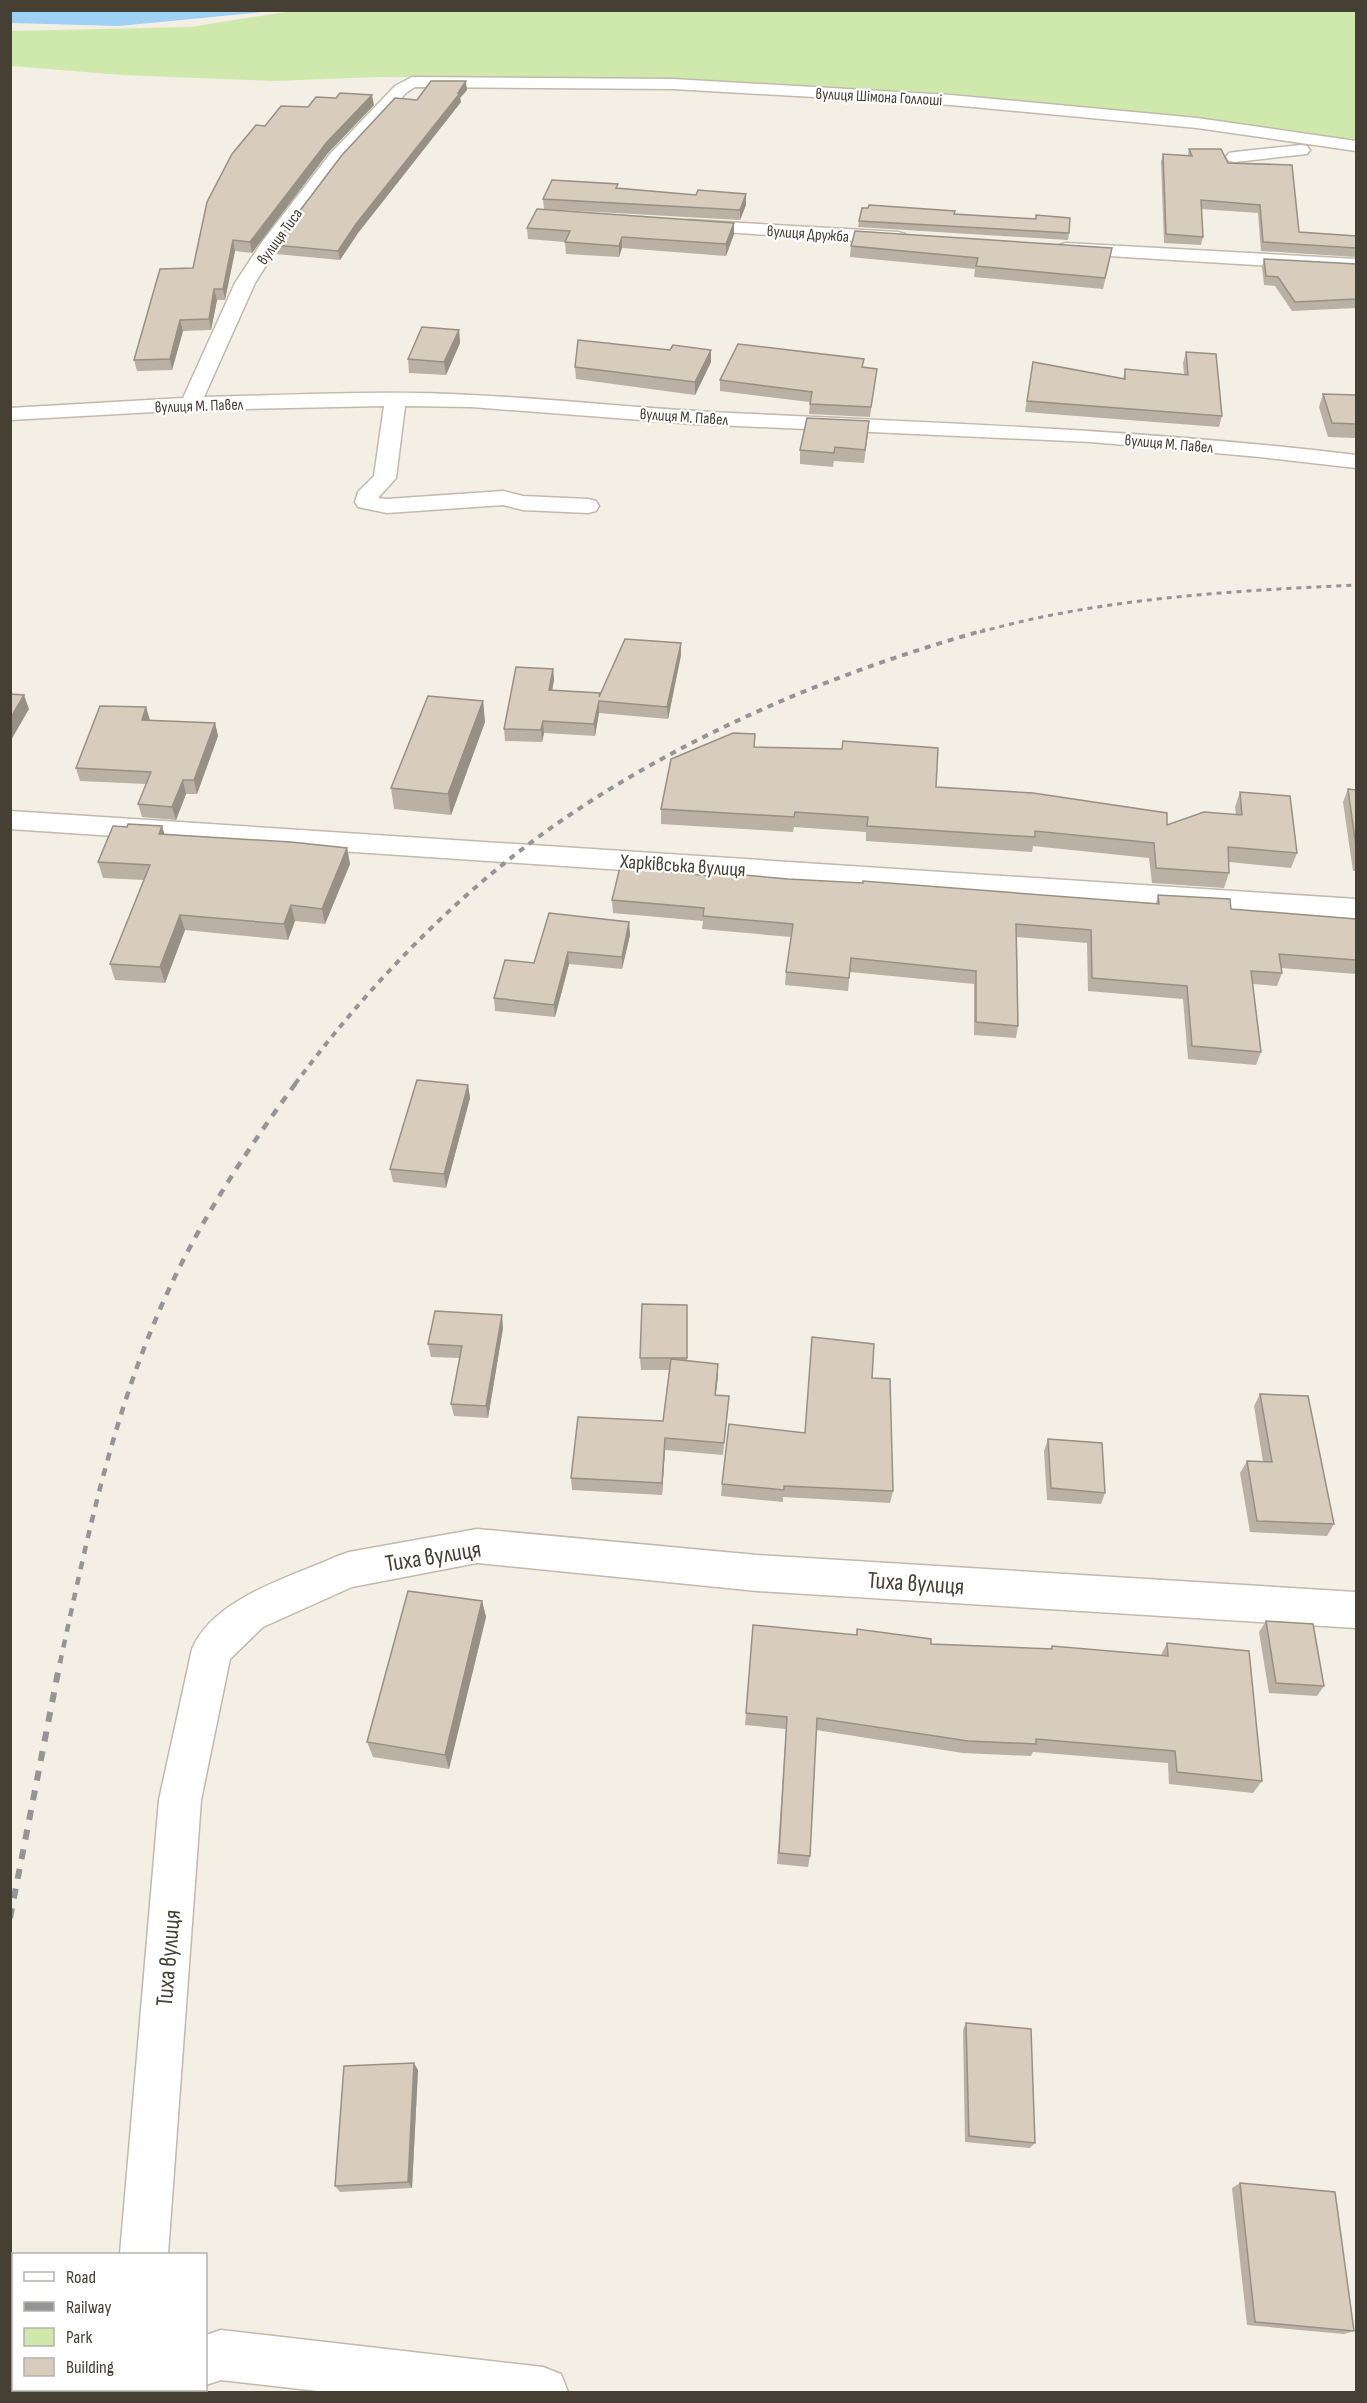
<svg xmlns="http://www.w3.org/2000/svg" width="1367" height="2403" font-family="'Sofia Sans Condensed',sans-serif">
	<rect width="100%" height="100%" fill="#f3efe5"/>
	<polygon fill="#cee9ab" points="298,10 1356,11 1356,142 1318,140 959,94 678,78 378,77 274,81 122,75 11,66 10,31 190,27"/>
	<polygon fill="#9ed1f3" points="11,10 273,10 273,11 119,26 11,23"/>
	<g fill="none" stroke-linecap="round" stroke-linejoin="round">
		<g stroke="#c2b9aa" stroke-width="3">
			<g id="minor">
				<path d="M412,77l261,2 278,16 246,23 159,23v10l-159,-23 -246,-23 -278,-16 -258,-2 -8,5 -65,70 -65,86 -22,35 -51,114c89,-2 178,-7 267,-2 87,4 173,14 260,18 209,10 418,17 625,42v13l-96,-11 -169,-15 -397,-18 -223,-17 -66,-1 -9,72 -18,20 9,1 116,-8 20,5 65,3 8,2 3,5 -3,5 -8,2 -65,-3 -20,-5 -116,8 -29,-6 -3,-5 3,-10 16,-16 10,-70 -193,4 -181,10v-12l173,-10 52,-115 27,-41 68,-88 65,-68z"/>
				<polygon points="1301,145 1307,146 1310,150 1307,154 1235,162 1229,161 1226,157 1229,153 1235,152"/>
				<polygon points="689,220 898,232 905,234 907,238 905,242 898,244 683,229 680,225 683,221"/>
				<polygon points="1066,243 1356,259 1356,271 1059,253 1057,249 1059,245"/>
				<path d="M477,1529l280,26 599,37v36l-599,-37 -280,-28 -125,24 -89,40 -33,32 -29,141 -33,454h-48l39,-454 33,-151c22,-51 96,-71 143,-92l14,-5z"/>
				<polygon points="221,2330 543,2367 561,2374 568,2392 327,2392 221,2380 206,2385 206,2335"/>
				<rect x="108" y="2390" width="50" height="2"/>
			</g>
		</g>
		<g stroke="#c2b9aa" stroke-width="3">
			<polygon id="tertiary" points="10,811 1356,899 1356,919 10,829"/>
		</g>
		<use href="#minor" fill="#fff" fill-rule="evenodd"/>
		<use href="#tertiary" fill="#fff" fill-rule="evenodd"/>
		<path stroke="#959595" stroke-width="3" stroke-dasharray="5 5" stroke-linecap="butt" d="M980,632c122,-34 250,-41 376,-47"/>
		<path stroke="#959595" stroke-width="4" stroke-dasharray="6 6" stroke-linecap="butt" d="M295,1084c73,-98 162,-191 263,-261 128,-89 277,-151 427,-193"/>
		<path stroke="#959595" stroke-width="4.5" stroke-dasharray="8 8" stroke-linecap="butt" d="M60,1663c25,-115 49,-233 95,-342 35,-85 87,-165 141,-238"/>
		<polyline stroke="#959595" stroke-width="6" stroke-dasharray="10 10" stroke-linecap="butt" points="10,1918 60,1662"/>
	</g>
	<g fill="#bab0a3">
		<polygon points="467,90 460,98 461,102 358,233 340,260 276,254 274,245 417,100"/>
		<polygon points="374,105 328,153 252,253 235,251 225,300 217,300 211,330 183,331 172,370 137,371 134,360 193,268 265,126 308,107"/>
		<polygon points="1189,149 1228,163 1299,232 1356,236 1356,257 1261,251 1258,213 1201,209 1203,237 1201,245 1164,243 1161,162 1163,154 1188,155"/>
		<polygon points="618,188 696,195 746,194 746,205 740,220 544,209 543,199"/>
		<polygon points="954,214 1069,233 1068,240 858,227 859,221"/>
		<polygon points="734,223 734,234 726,256 622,248 619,257 566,254 565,242 528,239 527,228"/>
		<polygon points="851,246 1110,259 1103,289 974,277 975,269 850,257"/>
		<polygon points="1264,259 1356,264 1356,308 1292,311 1275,286 1264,285 1262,267"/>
		<polygon points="459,330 460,343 446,375 409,373 408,359"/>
		<polygon points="670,350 711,350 711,362 695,395 576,379 575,367"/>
		<polygon points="1186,352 1222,416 1219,427 1025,412 1033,362 1123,379 1125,369 1184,374 1183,363"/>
		<polygon points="864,367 877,369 870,417 809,414 810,402 720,391 720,380"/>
		<polygon points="1323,394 1356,395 1356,438 1328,437 1319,407"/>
		<polygon points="868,434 864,463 834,461 833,467 800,464 800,450"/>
		<polygon points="681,643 681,655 668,719 599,713 595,736 544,733 542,742 505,741 504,729 553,669 554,680 552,690 600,695"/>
		<polygon points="483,701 485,722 451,815 394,809 391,788"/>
		<polygon points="150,721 215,723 218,736 197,794 186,794 176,820 142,817 138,804 146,784 80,781 76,768"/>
		<polygon points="755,747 936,787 1167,825 1236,815 1235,807 1240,792 1297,853 1291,868 1229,862 1229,873 1224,888 1152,883 1149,858 1033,846 1032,852 866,841 866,832 794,827 793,832 661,824 661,809"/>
		<polygon points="1348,789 1356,790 1356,871 1353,871 1343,802"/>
		<polygon points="162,826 164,834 347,848 350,864 325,924 295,921 288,940 185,930 165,983 115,980 110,964 144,880 103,878 98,862"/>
		<polygon points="710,876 788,879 1156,903 1158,895 1231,909 1356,919 1356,974 1281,968 1282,973 1277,986 1253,984 1261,1052 1256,1065 1188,1059 1183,999 1088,991 1087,943 1017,937 1018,1026 1016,1038 974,1035 974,984 850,972 848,991 785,985 786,972 791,937 702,929 703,921 613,913 612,900"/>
		<polygon points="629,922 630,935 622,969 569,964 555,1017 495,1011 494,998 534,963"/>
		<polygon points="468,1085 470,1098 446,1188 393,1182 390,1169"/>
		<polygon points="687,1305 687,1361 718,1376 716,1395 728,1409 723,1455 665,1450 662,1495 572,1490 571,1478 663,1421 669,1370 641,1370 640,1358"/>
		<polygon points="503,1328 488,1418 454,1416 451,1404 460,1358 431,1357 428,1344"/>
		<polygon points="872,1378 893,1491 890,1503 783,1497 783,1502 721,1496 722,1484 804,1433"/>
		<polygon points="1260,1394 1334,1524 1327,1536 1250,1532 1240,1473 1247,1461 1263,1462 1254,1406"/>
		<polygon points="1048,1439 1105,1493 1101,1504 1047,1500 1044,1451"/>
		<polygon points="482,1601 486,1617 449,1769 373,1757 367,1742"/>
		<polygon points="1266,1621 1324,1686 1317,1696 1269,1693 1259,1632"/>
		<polygon points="753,1625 856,1635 857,1629 931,1644 1051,1649 1052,1646 1161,1655 1167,1643 1262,1781 1253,1793 1169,1784 1168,1763 1033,1752 1031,1756 963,1753 816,1730 810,1856 808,1867 777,1864 786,1729 745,1725"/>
		<polygon points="966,2023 1035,2143 1030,2148 965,2142 963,2030"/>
		<polygon points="418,2070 412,2188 340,2192 335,2186"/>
		<polygon points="1240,2183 1354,2331 1344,2334 1247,2325 1232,2188"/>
	</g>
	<g fill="#979084">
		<polygon points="466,81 467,90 460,98 461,102 358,233 340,260 338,251 356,224"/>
		<polygon points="372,95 374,105 328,153 252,253 250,242 327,142"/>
		<polygon points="746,194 746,205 740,220 740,210"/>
		<polygon points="734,223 734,234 726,256 726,244"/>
		<polygon points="622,237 622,248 619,257 619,246"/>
		<polygon points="233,240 235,251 225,300 223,289"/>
		<polygon points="214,289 217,300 211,330 209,319"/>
		<polygon points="180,320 183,331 172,370 170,359"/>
		<polygon points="459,330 460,343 446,375 444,362"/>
		<polygon points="711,350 711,362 695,395 695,382"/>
		<polygon points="681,643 681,655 668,719 667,707"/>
		<polygon points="553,669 554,680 550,702 549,690"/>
		<polygon points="24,695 29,709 10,742 10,719"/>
		<polygon points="483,701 485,722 451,815 448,794"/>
		<polygon points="599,701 599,713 595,736 594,724"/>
		<polygon points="146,707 150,720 142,720"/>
		<polygon points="543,721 544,733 542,742 541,730"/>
		<polygon points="215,723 218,736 197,794 194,780"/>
		<polygon points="183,780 186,794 176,820 172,807"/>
		<polygon points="162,826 167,842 159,834"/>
		<polygon points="347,848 350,864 325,924 322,909"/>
		<polygon points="291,905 295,921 288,940 284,924"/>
		<polygon points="180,915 185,930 165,983 160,967"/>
		<polygon points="629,922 630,935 622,969 622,957"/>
		<polygon points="568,952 569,964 555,1017 554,1005"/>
		<polygon points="468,1085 470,1098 446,1188 444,1174"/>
		<polygon points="502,1315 503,1328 488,1418 486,1406"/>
		<polygon points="718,1364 718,1376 714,1407 715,1395"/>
		<polygon points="665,1438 665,1450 662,1495 662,1483"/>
		<polygon points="482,1601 486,1617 449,1769 445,1755"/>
		<polygon points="414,2063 418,2070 412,2188 408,2182"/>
	</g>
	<g fill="#d8cdbd" stroke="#979084" stroke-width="1.5">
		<polygon points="431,81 466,81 458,93 460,93 356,224 338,251 274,245 342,155 395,98 417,100"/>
		<polygon points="340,93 372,95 327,142 250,242 233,240 223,289 214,289 209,319 180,320 170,359 134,360 160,269 193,268 207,202 232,154 256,125 265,126 281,106 308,107 316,97 336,98"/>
		<polygon points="1189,149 1221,149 1228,163 1292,165 1299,232 1356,236 1356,248 1263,242 1260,205 1201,200 1203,237 1166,234 1163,154 1192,156"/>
		<polygon points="552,180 618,184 616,188 696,195 698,190 746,194 740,210 543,199"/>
		<polygon points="869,205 955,211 954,214 1036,219 1036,215 1070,218 1069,233 859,221 862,208 868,208"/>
		<polygon points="537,209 734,223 726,244 622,237 619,246 565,242 570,231 527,228"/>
		<polygon points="855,231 1112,248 1105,278 976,266 978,258 851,246"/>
		<polygon points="1264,259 1356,264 1356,299 1295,302 1278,277 1266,276"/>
		<polygon points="422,327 459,330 444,362 408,359"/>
		<polygon points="578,340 670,350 673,345 711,350 695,382 575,367"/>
		<polygon points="738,344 864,359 862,367 877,369 871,407 810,404 812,392 720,380"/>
		<polygon points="1186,352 1216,354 1222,416 1027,401 1033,362 1125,379 1125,369 1188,375"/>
		<polygon points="1323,394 1356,395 1356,424 1332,423"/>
		<polygon points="807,418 869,421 865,450 835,447 834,453 800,450"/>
		<polygon points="625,639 681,643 667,707 599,701 594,724 543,721 541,730 504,729 516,667 553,669 549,690 600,693 599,697"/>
		<polygon points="10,694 24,695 10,719"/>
		<polygon points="428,696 483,701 448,794 391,788"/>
		<polygon points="100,706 146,707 142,720 215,723 194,780 183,780 172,807 138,804 151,772 76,768"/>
		<polygon points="733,733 755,734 754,747 842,749 843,741 938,748 936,787 1033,793 1167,813 1167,825 1204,812 1242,815 1240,792 1290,796 1297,853 1228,847 1229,873 1156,868 1154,843 1035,831 1035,837 867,826 868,817 795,812 794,817 661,809 671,759"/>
		<polygon points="1348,789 1356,790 1356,847"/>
		<polygon points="128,824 162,826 159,834 291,842 347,848 322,909 291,905 284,924 180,915 160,967 110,964 150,865 98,862 113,826 127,827"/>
		<polygon points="620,867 710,876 711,872 788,879 863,883 863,881 1159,904 1158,895 1230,899 1231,909 1356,919 1356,960 1279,954 1282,973 1251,971 1261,1052 1192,1046 1187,986 1092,978 1091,930 1016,924 1018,1026 976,1022 976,971 851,958 849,978 786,972 793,924 703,916 704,908 612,900"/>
		<polygon points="549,913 629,922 622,957 568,952 554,1005 494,998 505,960 534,963"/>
		<polygon points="417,1080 468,1085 444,1174 390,1169"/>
		<polygon points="642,1304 687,1305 687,1358 640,1358"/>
		<polygon points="435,1311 502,1315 486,1406 451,1404 462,1346 428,1344"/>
		<polygon points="812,1337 874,1344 872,1378 890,1379 893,1491 784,1486 784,1490 722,1484 729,1424 805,1433"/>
		<polygon points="671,1359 718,1364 715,1395 729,1396 724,1443 665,1438 662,1483 571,1478 578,1417 663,1421"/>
		<polygon points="1260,1394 1308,1396 1334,1524 1257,1521 1247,1461 1272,1462"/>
		<polygon points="1048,1439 1102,1443 1105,1493 1051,1488"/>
		<polygon points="408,1591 482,1601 445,1755 367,1742"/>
		<polygon points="1266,1621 1313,1624 1324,1686 1276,1683"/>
		<polygon points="753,1625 857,1635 857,1629 931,1639 931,1644 1052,1649 1052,1646 1168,1656 1167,1643 1249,1651 1262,1781 1177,1772 1175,1751 1036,1739 1036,1744 968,1741 817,1718 810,1856 779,1853 787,1717 746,1713"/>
		<polygon points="966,2023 1031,2029 1035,2143 969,2136"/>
		<polygon points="414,2063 408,2182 335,2186 344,2066"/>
		<polygon points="1240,2183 1335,2192 1354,2331 1255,2322"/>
	</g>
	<g text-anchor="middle" stroke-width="4.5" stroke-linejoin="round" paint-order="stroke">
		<g font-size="16" fill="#463f34" stroke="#fff">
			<text transform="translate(879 96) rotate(3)" y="6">вулиця Шімона Голлоші</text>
			<text transform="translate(808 233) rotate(4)" y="6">вулиця Дружба</text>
			<text transform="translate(279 236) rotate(-54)" y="6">вулиця Тиса</text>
			<text transform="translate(199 405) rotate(-2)" y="6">вулиця М. Павел</text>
			<text transform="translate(684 416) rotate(4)" y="6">вулиця М. Павел</text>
			<text transform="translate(1169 443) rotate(5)" y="6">вулиця М. Павел</text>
		</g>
		<g font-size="20" fill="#463f34" stroke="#fff">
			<text transform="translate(683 865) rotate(4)" y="7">Харківська вулиця</text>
		</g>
		<g font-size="24" fill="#463f34" stroke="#fff">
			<text transform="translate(433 1556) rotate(-9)" y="8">Тиха вулиця</text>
			<text transform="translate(916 1583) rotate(4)" y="8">Тиха вулиця</text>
			<text transform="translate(168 1958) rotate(-85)" y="8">Тиха вулиця</text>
		</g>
	</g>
	<rect width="1367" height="2403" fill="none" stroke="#463f34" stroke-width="24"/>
	<rect x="12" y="2253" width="195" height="138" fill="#ffffff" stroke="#b5b2ae" stroke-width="1.5"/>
	<rect x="24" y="2272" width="30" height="9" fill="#ffffff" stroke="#b5b2ae" stroke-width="1.5"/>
	<text x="66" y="2283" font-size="18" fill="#463f34">Road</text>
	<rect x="24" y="2302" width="30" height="9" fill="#959595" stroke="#b5b2ae" stroke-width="1.5"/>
	<text x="66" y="2313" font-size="18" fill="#463f34">Railway</text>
	<rect x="24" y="2328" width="30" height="18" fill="#cee9ab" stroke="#b5b2ae" stroke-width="1.5"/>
	<text x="66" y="2343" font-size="18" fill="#463f34">Park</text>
	<rect x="24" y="2358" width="30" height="18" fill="#d8cdbd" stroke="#b5b2ae" stroke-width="1.5"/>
	<text x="66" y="2373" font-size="18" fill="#463f34">Building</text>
</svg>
